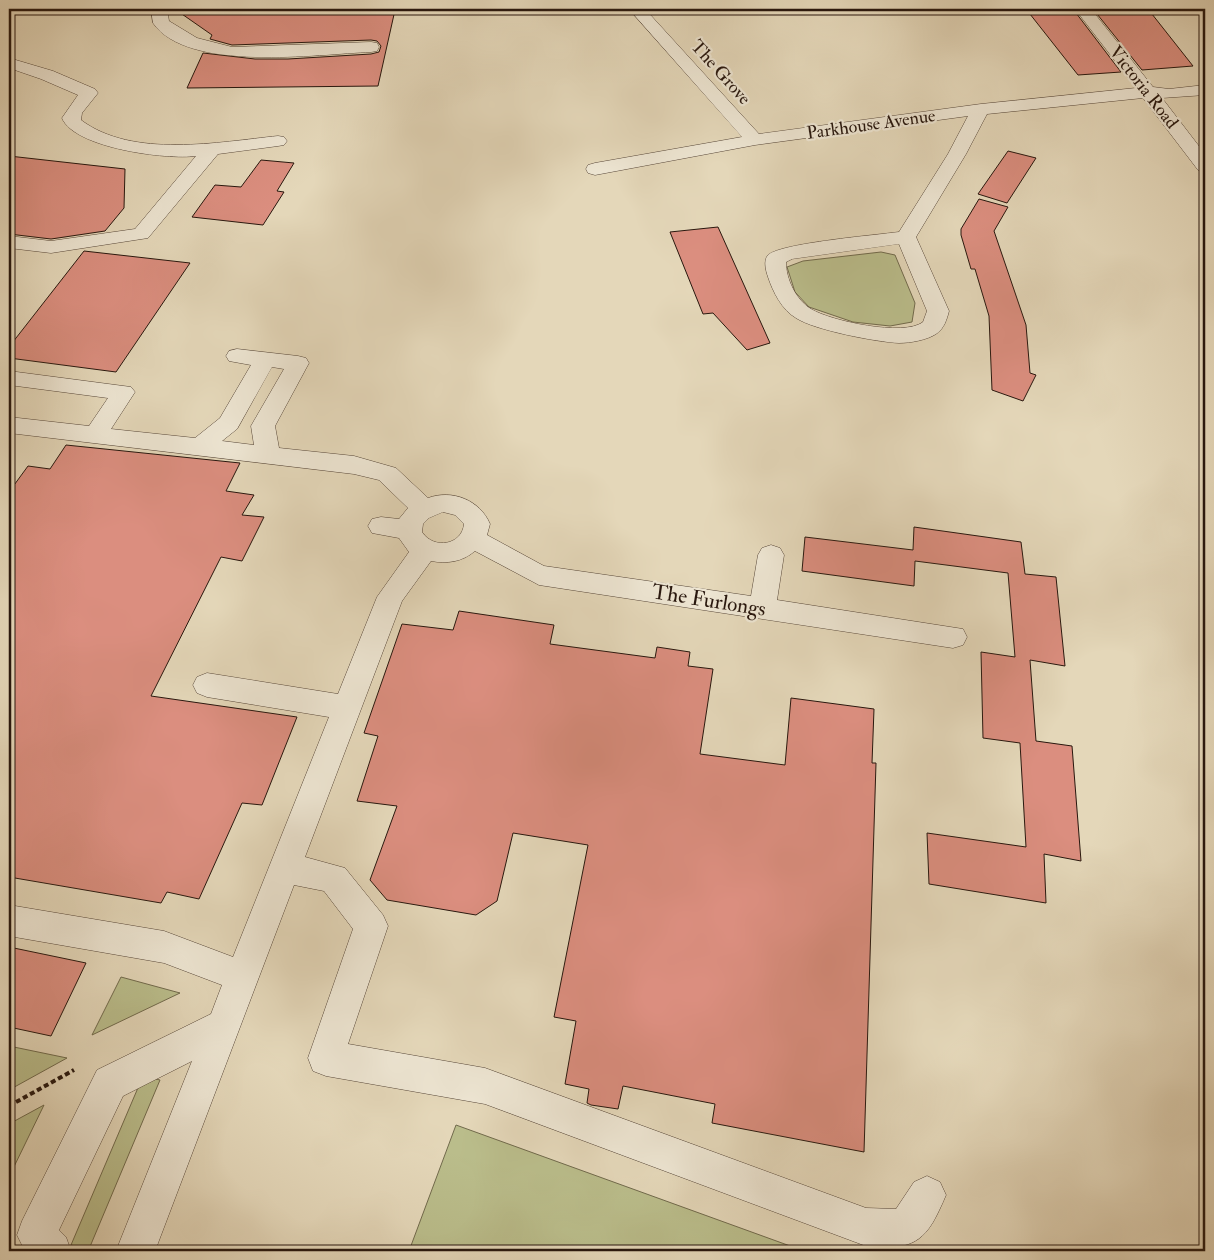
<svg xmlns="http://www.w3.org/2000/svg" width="1214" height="1260" font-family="'IM FELL Double Pica',serif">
	<rect width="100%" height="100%" fill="#e4d7b9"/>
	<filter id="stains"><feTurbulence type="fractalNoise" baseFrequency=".004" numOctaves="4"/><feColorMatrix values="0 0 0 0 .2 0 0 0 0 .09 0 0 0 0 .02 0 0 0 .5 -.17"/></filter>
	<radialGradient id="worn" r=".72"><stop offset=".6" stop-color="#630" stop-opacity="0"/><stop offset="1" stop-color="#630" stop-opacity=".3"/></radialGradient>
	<g fill="#babd8b" stroke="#716a4c">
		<polygon points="881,252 895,255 915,303 912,322 890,326 853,322 809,307 795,292 787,267 803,261"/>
		<polygon points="121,977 180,993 92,1035"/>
		<polygon points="9,1046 67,1058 9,1090"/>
		<polygon points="143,1076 160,1080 89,1249 71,1245"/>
		<polygon points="44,1105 9,1177 9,1124"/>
		<polygon points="456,1125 804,1251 409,1251"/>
	</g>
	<g fill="#db8e7f" stroke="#28170e">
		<polygon points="1026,9 1073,9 1121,72 1078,75"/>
		<polygon points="1093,9 1148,9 1193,66 1142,70"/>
		<polygon points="395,10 378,86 187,88 203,53 255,59 288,59 371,54 379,52 381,46 377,41 371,40 232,45 210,39 212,35 179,12"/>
		<polygon points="1008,151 1036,158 1007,203 978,194"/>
		<polygon points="9,156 125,169 124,208 105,231 51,239 9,234"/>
		<polygon points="261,160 294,163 277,191 284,192 263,225 192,217 215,185 241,187"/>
		<polygon points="979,199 1008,207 994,231 1026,325 1030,373 1036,375 1023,401 992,390 989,316 975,269 971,269 961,235 961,229"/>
		<polygon points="718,227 770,343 747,350 713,313 703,314 670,232"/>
		<polygon points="84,251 190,263 116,372 9,358 9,347"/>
		<polygon points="66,445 240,463 226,491 254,495 242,515 264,517 242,561 221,557 151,696 297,717 262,805 242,803 199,899 167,892 161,903 9,877 9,492 28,466 50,469"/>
		<polygon points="914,527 1021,542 1025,574 1056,577 1065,666 1030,660 1036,741 1072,746 1081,861 1044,854 1046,903 929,884 927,833 1026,847 1020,743 983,738 981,652 1015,657 1008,573 915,561 914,586 802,571 805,537 913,550"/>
		<polygon points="459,611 554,625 550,644 655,658 657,647 690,652 688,666 713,669 700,754 785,765 791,698 874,709 872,763 876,763 864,1152 712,1123 715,1104 623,1086 618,1109 591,1105 587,1103 589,1089 565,1084 576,1021 554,1017 588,845 513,833 497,901 476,915 387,900 370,880 397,806 357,801 378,736 364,733 402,624 453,630"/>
		<polygon points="9,947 86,963 51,1036 9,1027"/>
	</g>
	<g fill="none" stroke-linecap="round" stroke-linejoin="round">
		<g stroke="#574739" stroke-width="1">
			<g id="minor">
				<path d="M151,9h16l2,12 28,17 35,9 139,-5 6,1 2,4 -2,4 -6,1c-53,2 -184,21 -218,-29z"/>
				<path d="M629,9h16l114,125 222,-30 155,-16 -61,-79h16l62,78 16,2 36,-4v10l-43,3 43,56v18l-7,-2 -55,-72 -156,16 -21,40 -50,83 33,74c-2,8 -5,18 -13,23 -9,6 -26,9 -37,9 -22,-1 -85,-13 -103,-25 -14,-8 -23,-26 -28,-41 -2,-6 -5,-16 0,-22 13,-12 109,-20 131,-23l49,-78 20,-38 -213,29 -160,30 -7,-2 -2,-4 2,-4 7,-2 147,-26zM899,244l28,67 -4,11c-19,15 -92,-1 -112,-13 -15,-9 -25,-30 -25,-47l6,-3z"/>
				<path d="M9,58l44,13 42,18 3,4 -16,20 -1,7c52,39 138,22 197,16l6,1 3,4 -3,4 -6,1 -60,8 -70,84 -97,15 -42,-5v-12l42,5 84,-12 61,-73c-29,4 -122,-8 -134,-38l16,-23 -37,-16 -32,-11z"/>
				<path d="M237,349l61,7 8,2 3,5 -34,63 4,22 75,8 42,12 32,30c24,-9 52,2 62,26l-3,11 57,31 207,30 7,-41 4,-7 9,-3 9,3 4,7 -7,45 186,29 4,8 -4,8 -10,3 -414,-63 -64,-34c-13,11 -28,13 -44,10l-29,40 -97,256 40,11 38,47 5,11 -40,118 137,24 381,140 30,1 18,-27 13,-6 13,6 6,13c-19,45 -29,56 -80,51l-381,-142 -159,-28 -13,-5 -5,-13 45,-129 -29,-38 -30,-6 -139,366h-39l76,-190 -69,35 -64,134 7,7 5,14h-46l-8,-16 5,-14 75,-151 114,-56 11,-29 -58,-22 -155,-27v-31l155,26 69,26 96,-240 -122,-20 -10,-4 -4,-8 4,-8 10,-4 131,21 39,-97 32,-45 -10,-14 -27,-5 -4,-7 4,-7 9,-2 18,2 9,-11 -29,-28 -25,-6 -345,-41v-16l80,9 19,-28 -99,-13v-14l122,16 4,5 -24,37 84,9 25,-20 31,-53 -22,-4 -3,-5 3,-5zM272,367l12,2 -33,57 3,19 -32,-4 15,-12zM443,512l12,3 9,9c-2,21 -30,26 -42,8l1,-8 6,-6z"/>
			</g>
		</g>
		<polyline stroke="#28170e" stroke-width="4" stroke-dasharray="5 3" stroke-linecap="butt" points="9,1106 74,1070"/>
		<use href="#minor" fill="#ede5d2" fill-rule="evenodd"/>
	</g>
	<g text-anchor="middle" stroke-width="4.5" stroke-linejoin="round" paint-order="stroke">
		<g font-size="18" fill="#28170e" stroke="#ede5d2">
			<text transform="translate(721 72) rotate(48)" y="6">The Grove</text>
			<text transform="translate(1144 87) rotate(52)" y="6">Victoria Road</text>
			<text transform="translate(871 124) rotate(-8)" y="6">Parkhouse Avenue</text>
		</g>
		<g font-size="21" fill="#28170e" stroke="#ede5d2">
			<text transform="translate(709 600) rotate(9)" y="7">The Furlongs</text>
		</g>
	</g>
	<rect width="1214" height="1260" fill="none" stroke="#e4d7b9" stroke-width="30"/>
	<rect x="10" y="10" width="1194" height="1240" fill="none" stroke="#28170e" stroke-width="2.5"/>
	<rect x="15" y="15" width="1184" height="1230" fill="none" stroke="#28170e"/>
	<rect width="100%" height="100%" filter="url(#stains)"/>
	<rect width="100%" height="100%" fill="url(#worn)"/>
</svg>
